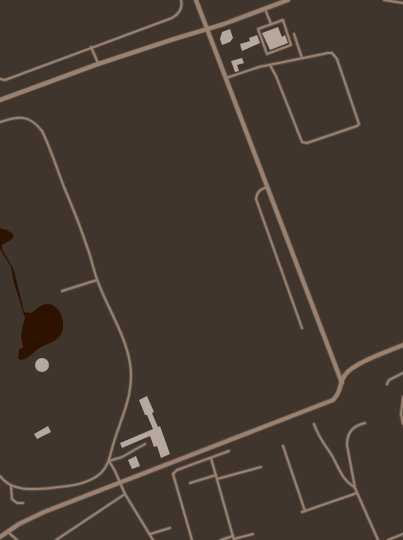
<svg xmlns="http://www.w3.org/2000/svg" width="403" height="540" font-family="'IBM Plex Sans',sans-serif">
	<rect width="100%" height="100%" fill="#40352c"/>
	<path fill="#2e1200" d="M0,228c6,2 11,3 14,8l-2,3 -10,6v4l12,21 10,42 7,1c5,-3 10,-9 16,-9 15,0 20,23 13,32 -5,7 -15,8 -22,13 -7,5 -9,10 -18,11l-2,-2 1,-8 4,-3 -2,-10 1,-9 3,-10 -11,-35 -3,-16 -11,-18z"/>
	<g fill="#b6a89e">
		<polygon points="278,27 282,37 285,35 288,43 270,50 262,33"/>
		<polygon points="230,29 233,38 230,42 222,45 220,39 222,32"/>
		<polygon points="257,35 260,43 242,51 240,44 250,41 249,38"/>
		<polygon points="242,58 244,63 237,65 239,71 235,72 231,61"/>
		<circle cx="42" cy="365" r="7"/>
		<polygon points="147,396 154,412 152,413 158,427 160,426 170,454 161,458 157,446 154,447 150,436 122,448 120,443 153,429 147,415 145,415 139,400"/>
		<polygon points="48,426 51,432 37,439 34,434"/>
		<polygon points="136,456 140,466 132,469 128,460"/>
	</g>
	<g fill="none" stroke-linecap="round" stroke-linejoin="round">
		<g stroke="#5b5148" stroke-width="4">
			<g id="service">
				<polyline points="384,0 403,3"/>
				<polyline points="265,9 271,24"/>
				<polygon points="283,20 291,45 267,54 258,29"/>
				<polyline points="294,34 302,58"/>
				<polyline points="91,47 98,63"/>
				<polyline points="226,78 259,67 328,53 332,53 337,59 359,124 357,126 307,143 302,142 276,76 270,65"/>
				<path d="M0,79l5,1 167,-62c7,-4 11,-10 9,-18"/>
				<path d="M0,122c18,-6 29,-8 42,9 9,18 15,38 22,56 8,19 16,38 22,57 5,12 7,25 12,38 10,27 27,52 32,81 5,31 -9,54 -17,82 -3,10 -4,20 -12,28 -11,10 -28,13 -42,14 -20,2 -46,7 -59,-11"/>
				<path d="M267,187c-6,2 -10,4 -11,12l46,129"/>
				<polyline points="62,291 97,280"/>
				<polyline points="387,384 389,380 403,373"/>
				<polyline points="403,397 401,414 403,424"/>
				<path d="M365,423c-12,3 -18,9 -18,22l8,43 23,52"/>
				<path d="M314,424c4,12 10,20 17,30 8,13 10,25 23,33"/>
				<polyline points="145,444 122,457 109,461 115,471 125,494 153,540"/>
				<polyline points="283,446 305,511"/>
				<polyline points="211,458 234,540"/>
				<polyline points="217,479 261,467"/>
				<polyline points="190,483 216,475"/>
				<polyline points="11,486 12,499 17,503 23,503"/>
				<polyline points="302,512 357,493"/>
				<polyline points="8,532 17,540"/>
				<polyline points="150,534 170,528"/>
				<polyline points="234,539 253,534"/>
				<polyline points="56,540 125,494"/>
				<polyline points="192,540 173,474 177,470 229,451"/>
				<polyline points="221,540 233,536"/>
				<polyline points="388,540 403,534"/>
			</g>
		</g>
		<g stroke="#5b5148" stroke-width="6">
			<g id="minor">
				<polyline points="196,0 342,383"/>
				<polyline points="0,100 98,64 174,39 224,24 288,0"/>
				<path d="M0,537l19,-13 25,-12 289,-112c10,-10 5,-16 12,-25 8,-12 44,-24 58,-30"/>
			</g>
		</g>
		<use href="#service" stroke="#9c816e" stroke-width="2"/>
		<use href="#minor" stroke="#9c816e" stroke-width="4"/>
	</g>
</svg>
